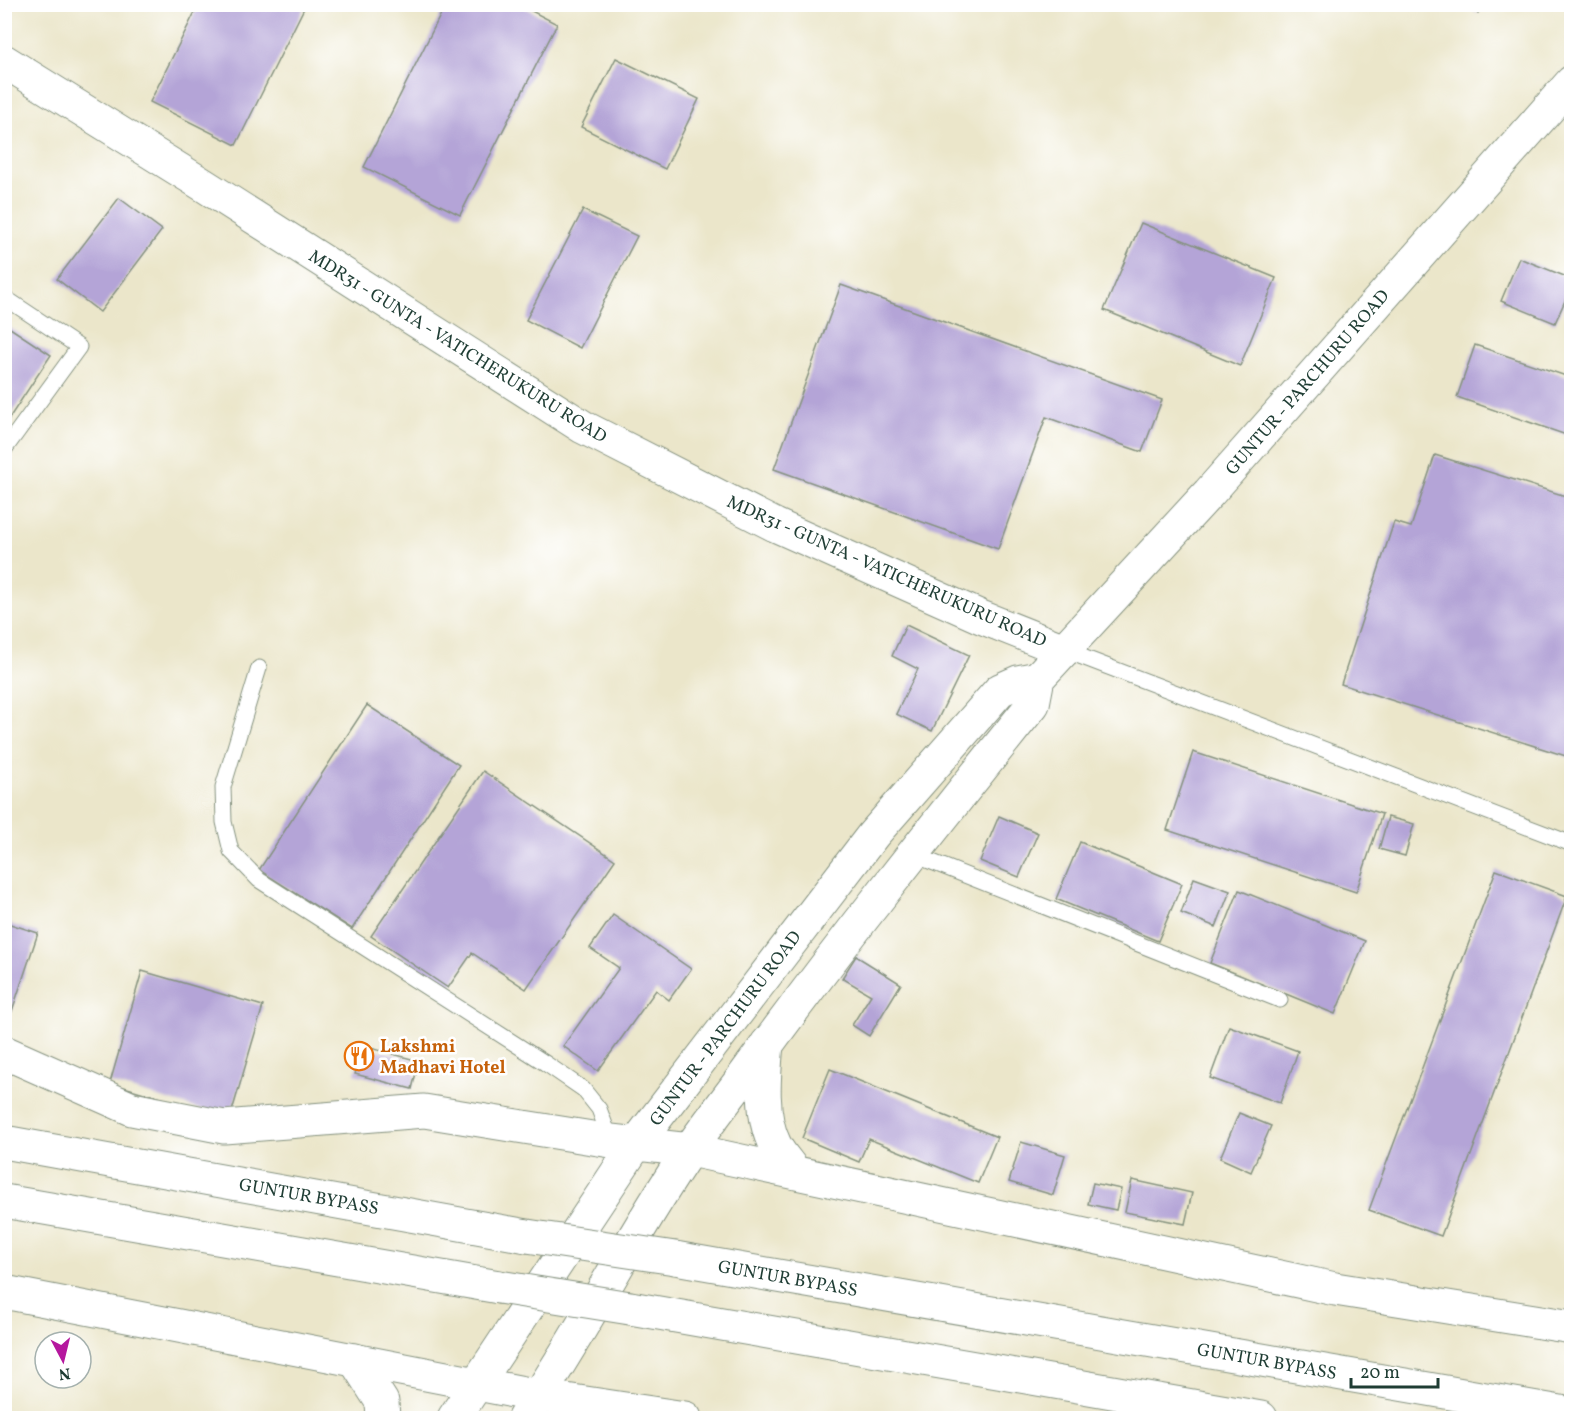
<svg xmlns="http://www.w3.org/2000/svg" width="1576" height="1423" font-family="Vollkorn,serif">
	<rect width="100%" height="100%" fill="#fff"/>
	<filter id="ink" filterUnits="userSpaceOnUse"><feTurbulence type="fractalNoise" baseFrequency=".0167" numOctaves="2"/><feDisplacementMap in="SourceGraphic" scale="12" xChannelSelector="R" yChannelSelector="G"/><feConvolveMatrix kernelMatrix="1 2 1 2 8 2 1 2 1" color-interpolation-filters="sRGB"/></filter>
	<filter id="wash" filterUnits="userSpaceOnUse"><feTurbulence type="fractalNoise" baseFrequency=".008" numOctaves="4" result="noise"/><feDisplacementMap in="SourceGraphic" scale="24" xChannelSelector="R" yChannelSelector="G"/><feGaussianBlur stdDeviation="1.35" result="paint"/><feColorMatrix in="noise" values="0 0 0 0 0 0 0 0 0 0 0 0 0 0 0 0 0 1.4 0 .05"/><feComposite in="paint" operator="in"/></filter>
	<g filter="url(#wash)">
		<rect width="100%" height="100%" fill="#ebe6ca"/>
		<g id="blocks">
			<g fill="#b4a4d7">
				<polygon points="199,4 306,4 236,145 150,102"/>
				<polygon points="446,4 518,4 557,24 460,215 364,167"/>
				<polygon points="1460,4 1482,4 1478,13"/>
				<polygon points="616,58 699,99 665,169 581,127"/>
				<polygon points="119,198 162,230 100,312 57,279"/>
				<polygon points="583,210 637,236 580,348 526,320"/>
				<polygon points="1141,223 1276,278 1240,366 1104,310"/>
				<polygon points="1519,258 1572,279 1572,285 1555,323 1501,301"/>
				<polygon points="841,285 1162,400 1142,452 1046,417 998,549 774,469"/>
				<polygon points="4,324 51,355 4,426"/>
				<polygon points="1475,345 1572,378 1572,437 1457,397"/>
				<polygon points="1435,455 1572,498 1572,758 1341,684 1394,522 1411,527"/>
				<polygon points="906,625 969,655 932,731 896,714 918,669 892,656"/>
				<polygon points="367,705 459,765 352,929 259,870"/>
				<polygon points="1193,752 1382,814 1356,892 1167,830"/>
				<polygon points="483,771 615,860 526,989 472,953 448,988 371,936"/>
				<polygon points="999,816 1038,833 1019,877 980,861"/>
				<polygon points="1388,817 1414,824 1405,856 1379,849"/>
				<polygon points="1080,842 1182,884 1158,941 1056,899"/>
				<polygon points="1496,870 1567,896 1441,1236 1369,1210"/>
				<polygon points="1194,878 1230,891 1216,927 1181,913"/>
				<polygon points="1239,890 1365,941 1335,1014 1210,963"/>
				<polygon points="613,915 691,969 669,1000 656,990 598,1071 563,1046 619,968 590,948"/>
				<polygon points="4,922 38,933 12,1011 4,1008"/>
				<polygon points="856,956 901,984 869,1036 852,1025 871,995 842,978"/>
				<polygon points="142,971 263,1006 230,1118 110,1083"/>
				<polygon points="1229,1026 1298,1051 1280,1103 1210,1078"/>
				<polygon points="363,1046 419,1061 412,1089 355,1074"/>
				<polygon points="830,1069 997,1137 978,1183 869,1139 859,1162 802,1138"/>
				<polygon points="1239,1113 1271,1126 1251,1172 1220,1158"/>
				<polygon points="1021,1142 1065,1155 1053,1195 1009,1182"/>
				<polygon points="1132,1180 1192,1193 1185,1224 1125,1212"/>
				<polygon points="1093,1183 1121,1189 1116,1210 1088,1204"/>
			</g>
		</g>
	</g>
	<g filter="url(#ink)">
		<use href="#blocks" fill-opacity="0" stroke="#85927f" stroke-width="1.5"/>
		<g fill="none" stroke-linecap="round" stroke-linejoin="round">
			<g stroke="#85927f" stroke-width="17">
				<g id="service">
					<polyline points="4,297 79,347 4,450"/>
					<polyline points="1064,650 1572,844"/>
					<polyline points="259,668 223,787 224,822 231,851 259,880 545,1063 583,1089 599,1109 611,1141"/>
					<polyline points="912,854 1280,1000"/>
				</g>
			</g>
			<g stroke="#85927f" stroke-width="35">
				<g id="tertiary">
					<polyline points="4,1052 132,1109 224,1127 424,1111 611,1141 690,1150 1335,1289 1572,1327"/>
					<polyline points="4,1292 539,1396 685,1418"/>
				</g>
			</g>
			<g stroke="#85927f" stroke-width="35">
				<polyline id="secondary" points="4,61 202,184 583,427 775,525 981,617 1064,650"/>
			</g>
			<g stroke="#85927f" stroke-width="35">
				<g id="primary">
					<path d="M767,1044c-3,32 -7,72 8,101 5,10 13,18 19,27"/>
					<polyline points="355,1360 382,1402 383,1418"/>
					<polyline points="454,1418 636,1144 873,835 1000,690 1018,682 1038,678"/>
					<path d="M524,1418c60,-87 106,-182 166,-269 20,-29 42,-56 62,-84 90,-123 185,-242 281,-361l5,-26 171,-185 363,-411"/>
					<polyline points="598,1418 630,1410"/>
				</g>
			</g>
			<g stroke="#85927f" stroke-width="35">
				<g id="trunk">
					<polyline points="4,1142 527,1236"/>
					<polyline points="4,1201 499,1287"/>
					<polyline points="675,1258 1572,1414"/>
					<polyline points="630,1308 1261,1418"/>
				</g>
			</g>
			<use href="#service" stroke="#fff" stroke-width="15"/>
			<use href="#tertiary" stroke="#fff" stroke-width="33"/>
			<use href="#secondary" stroke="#fff" stroke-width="33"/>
			<use href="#primary" stroke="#fff" stroke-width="33"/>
			<use href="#trunk" stroke="#fff" stroke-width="33"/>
			<g stroke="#85927f" stroke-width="35" stroke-linecap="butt">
				<g id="trunk-bridge">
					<polyline points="527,1236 675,1258"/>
					<polyline points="499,1287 630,1308"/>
				</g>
			</g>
			<use href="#trunk-bridge" stroke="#fff" stroke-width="33"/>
		</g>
	</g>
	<defs>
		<g id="restaurant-ring" transform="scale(1.5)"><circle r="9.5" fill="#fff" stroke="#e8710a" stroke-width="1.5"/><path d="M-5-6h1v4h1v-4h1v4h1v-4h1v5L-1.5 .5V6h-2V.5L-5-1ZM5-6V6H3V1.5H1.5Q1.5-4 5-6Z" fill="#e8710a"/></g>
	</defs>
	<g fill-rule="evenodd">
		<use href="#restaurant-ring" x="359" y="1056"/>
	</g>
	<g text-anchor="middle" stroke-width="5" stroke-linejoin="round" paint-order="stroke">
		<g font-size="18" fill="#1f3d34" stroke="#fff">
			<text transform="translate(458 346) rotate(32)" y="6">MDR31 - GUNTA - VATICHERUKURU ROAD</text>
			<text transform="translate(1307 382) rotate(-49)" y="6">GUNTUR - PARCHURU ROAD</text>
			<text transform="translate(887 571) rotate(24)" y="6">MDR31 - GUNTA - VATICHERUKURU ROAD</text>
			<text transform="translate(725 1028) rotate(-53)" y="6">GUNTUR - PARCHURU ROAD</text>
			<text transform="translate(309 1196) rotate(10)" y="6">GUNTUR BYPASS</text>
			<text transform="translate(788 1278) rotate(10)" y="6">GUNTUR BYPASS</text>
			<text transform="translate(1267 1361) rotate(10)" y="6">GUNTUR BYPASS</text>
		</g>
		<g font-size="18" font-weight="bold" fill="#c56008" stroke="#fff" text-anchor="start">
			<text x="380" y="1052">Lakshmi<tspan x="380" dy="21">Madhavi Hotel</tspan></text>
		</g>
	</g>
	<rect width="1576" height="1423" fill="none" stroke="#fff" stroke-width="24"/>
	<g transform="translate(63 1360) rotate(173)"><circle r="28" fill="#ffffff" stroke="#a5b1ae" stroke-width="1.5"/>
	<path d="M0-4.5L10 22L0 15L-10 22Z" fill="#b5179e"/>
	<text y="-9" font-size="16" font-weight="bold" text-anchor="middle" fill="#1f3d34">N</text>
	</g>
	<path d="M1351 1378v9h87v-9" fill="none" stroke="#1f3d34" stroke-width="3"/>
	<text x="1360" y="1378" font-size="18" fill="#1f3d34" stroke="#ffffff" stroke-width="4.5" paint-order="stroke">20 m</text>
</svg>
